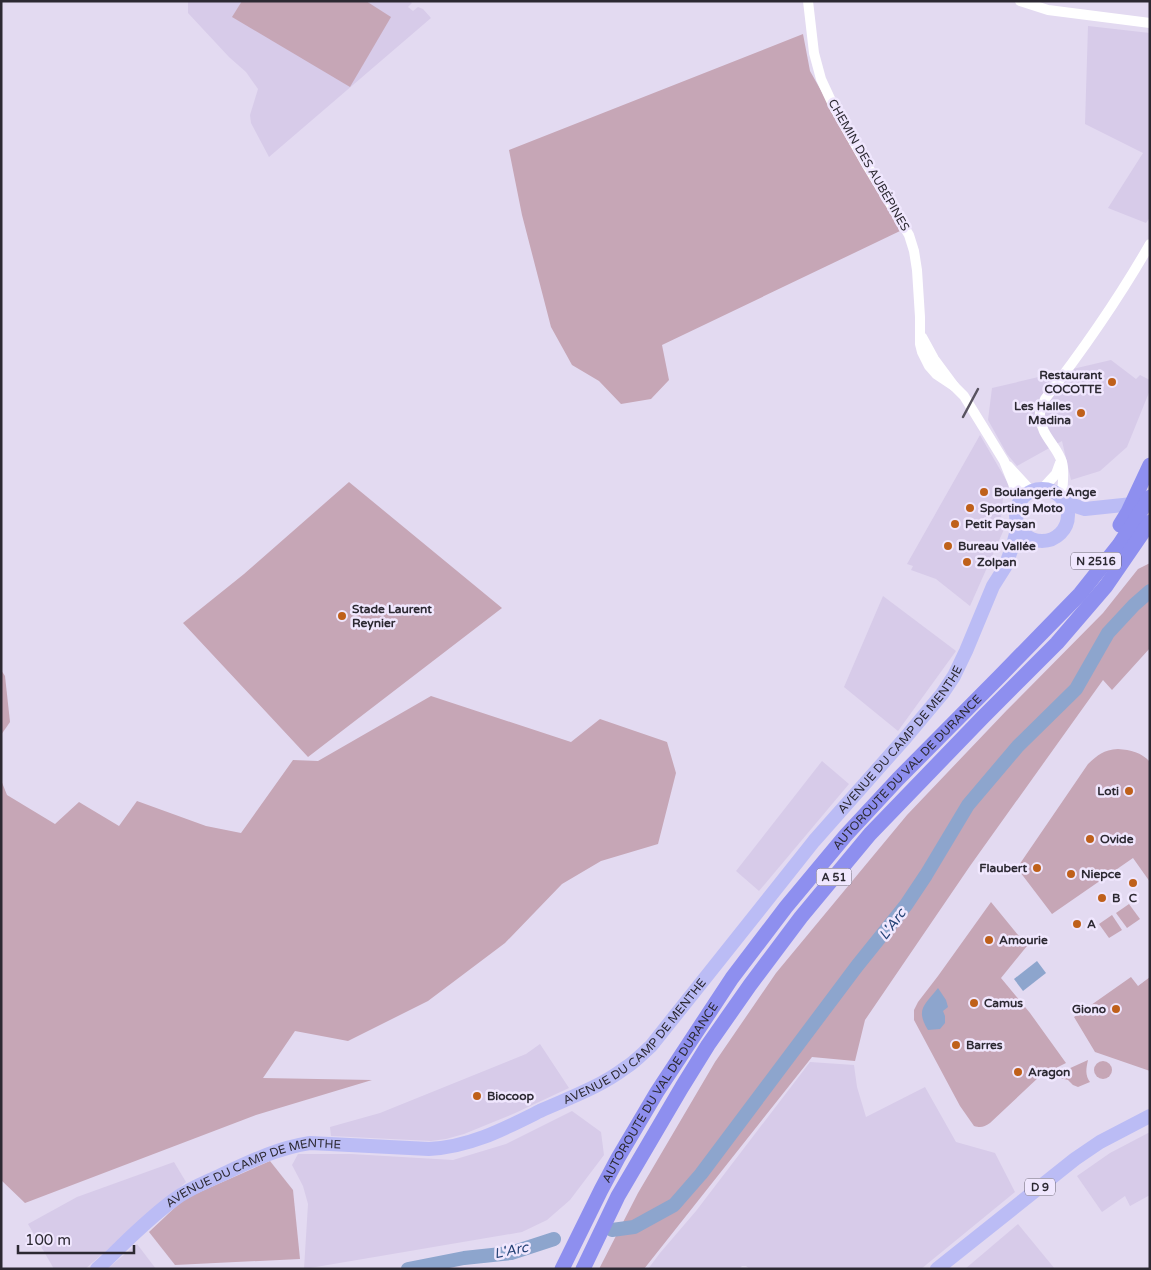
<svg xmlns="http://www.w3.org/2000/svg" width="1151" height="1270" font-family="'Varela Round',sans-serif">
	<rect width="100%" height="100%" fill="#e3daf1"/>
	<g fill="#d7cbe9">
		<polygon points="188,1 410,1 412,3 408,7 413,11 418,7 423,9 431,18 269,157 251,123 250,115 258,89 246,72 229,57 188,13"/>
		<polygon points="1088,26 1150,33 1150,217 1146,223 1108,208 1143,153 1085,124"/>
		<polygon points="1111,360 1136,379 1140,375 1150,380 1150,390 1127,447 1100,471 1071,480 1062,441 1017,466 1007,454 988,420 992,388"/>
		<polygon points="980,435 1009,485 1003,498 1001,518 1005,527 970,606 936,579 911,570 913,566 907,564"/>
		<polygon points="883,596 956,651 898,731 844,687"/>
		<polygon points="822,761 849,784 759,891 736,871"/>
		<polygon points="540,1044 569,1088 513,1114 464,1134 446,1139 431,1141 331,1136 330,1127 380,1113 526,1054"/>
		<polygon points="810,1062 854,1065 857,1087 866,1117 925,1087 956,1142 995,1153 1015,1192 921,1269 750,1269 746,1266 742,1266 739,1269 648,1269 660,1253 696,1211"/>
		<polygon points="572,1111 601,1132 604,1155 570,1200 547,1220 522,1232 304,1269 308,1204 303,1186 292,1165 298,1154 351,1154 453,1160 506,1144"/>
		<polygon points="1150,1132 1150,1195 1130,1206 1125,1196 1102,1212 1077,1176 1110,1153"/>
		<polygon points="174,1162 186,1182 85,1269 54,1269 28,1224 77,1197"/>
		<polygon points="1018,1224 1055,1269 965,1269"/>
		<polygon points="137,1244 156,1269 107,1269"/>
	</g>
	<g fill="#c6a6b6">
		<polygon points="242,1 366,1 391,17 350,87 232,17"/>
		<polygon points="803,34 810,71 900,231 662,345 669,380 651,399 621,404 599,381 572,365 551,327 522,215 509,150"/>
		<polygon points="349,482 502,608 308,757 183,623 244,574"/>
		<polygon points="1150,563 1150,648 1112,690 1103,680 970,866 865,1020 855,1061 812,1057 644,1269 599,1269 638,1193 715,1062 776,973 907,815 1007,710 1103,613 1138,569"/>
		<polygon points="1,670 5,676 10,722 1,735"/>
		<polygon points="431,696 571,742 600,719 667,742 676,773 658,844 601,861 562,884 505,943 428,1001 348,1041 295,1031 263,1078 372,1080 256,1115 25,1203 1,1180 1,780 7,795 55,824 79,802 119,826 137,801 206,826 241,833 293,760 318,761"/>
		<path d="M1118,749c13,1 23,3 32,13v120l-17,-24 -81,56 -35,-46 71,-104c10,-9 15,-14 30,-15z"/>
		<path d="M991,902l36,44 -26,32 29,35 36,50 -26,13 -50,47c-6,4 -9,5 -16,3l-14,-20 -7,-13 -39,-73v-10l4,-8 20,-26z"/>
		<polygon points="1129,904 1140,919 1127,928 1116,913"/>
		<polygon points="1112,915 1122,930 1109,938 1099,924"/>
		<polygon points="1131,977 1138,986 1150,977 1150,1071 1095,1052 1074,1017"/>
		<path d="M1088,1060c-2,9 -3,15 2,22l-12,5 -5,-2 -5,-5 -12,-3 1,-3z"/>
		<circle cx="1103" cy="1070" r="9"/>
		<polygon points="270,1161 293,1190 300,1259 175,1265 149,1232 184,1199"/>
	</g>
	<g fill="#8da5cd">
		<polygon points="1037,961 1046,973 1023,991 1014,979"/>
		<path d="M938,988l8,12 2,7 -5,4 2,5v7l-5,6 -12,1c-13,-21 -3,-25 10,-42z"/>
	</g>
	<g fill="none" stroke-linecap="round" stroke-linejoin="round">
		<g stroke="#8da5cd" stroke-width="14">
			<polyline points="612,1230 634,1227 674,1205 701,1174 857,966 906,905 926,875 968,805 1018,746 1076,689 1108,633 1134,605 1150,591"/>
			<polyline points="408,1269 464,1258 511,1253 554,1239"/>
		</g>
		<g stroke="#fff" stroke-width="10">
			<polyline points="808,1 814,53 821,79 834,107 868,167 909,235 914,251 917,270 920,317 920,344 922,352 929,366 936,374 954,386"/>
			<polyline points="1020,1 1048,10 1150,23"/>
			<polyline points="922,337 934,359 954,386 964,396 1004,461 1020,501"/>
			<polyline points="1008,466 1031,491"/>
			<polyline points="1042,489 1056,474 1060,463"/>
			<path d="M1062,497c0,-11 3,-24 0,-35 -5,-16 -21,-27 -22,-45 -1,-6 3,-13 5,-18 38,-49 74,-101 105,-155"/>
		</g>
		<g stroke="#bbbcf5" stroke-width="14">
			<circle cx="1042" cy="515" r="26"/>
			<polyline points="1066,503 1085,509 1142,503"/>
			<path id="s1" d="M97,1269c25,-23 50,-50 78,-70 13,-10 29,-16 44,-23 30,-14 58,-28 91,-33l119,6c41,-2 75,-20 111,-38 29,-13 60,-24 85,-43 10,-6 18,-15 26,-22l163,-205 92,-104 36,-43 12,-18 12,-25 27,-65 12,-19 8,-22 5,-19"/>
			<polyline points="937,1269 1075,1159 1100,1142 1150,1116"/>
		</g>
		<g stroke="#8e8fef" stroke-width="15">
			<polyline points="1120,525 1128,512 1150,465"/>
			<path id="s2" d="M562,1269l39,-79 17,-32 39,-66 75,-114 54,-71 60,-72 52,-56 103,-104 79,-81 39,-49 31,-48"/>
			<polyline points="583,1269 618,1196 682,1087 708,1045 750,985 801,917 870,834 983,717 1057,643 1106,586 1150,522"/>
		</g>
		<polyline stroke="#585360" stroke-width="2.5" points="963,417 978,389"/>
	</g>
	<g fill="#bf601a" stroke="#f0e7fe" stroke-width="2">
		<circle cx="1112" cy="382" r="5"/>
		<circle cx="1081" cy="413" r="5"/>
		<circle cx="984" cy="492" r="5"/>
		<circle cx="970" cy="508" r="5"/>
		<circle cx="955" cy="524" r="5"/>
		<circle cx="948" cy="546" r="5"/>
		<circle cx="967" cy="562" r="5"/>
		<circle cx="342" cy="616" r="5"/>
		<circle cx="1129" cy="791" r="5"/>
		<circle cx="1090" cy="839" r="5"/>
		<circle cx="1037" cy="868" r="5"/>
		<circle cx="1071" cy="874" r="5"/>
		<circle cx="1133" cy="883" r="5"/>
		<circle cx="1102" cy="898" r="5"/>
		<circle cx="1077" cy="924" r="5"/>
		<circle cx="989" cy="940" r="5"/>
		<circle cx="974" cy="1003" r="5"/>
		<circle cx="1116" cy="1009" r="5"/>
		<circle cx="956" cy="1045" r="5"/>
		<circle cx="1018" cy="1072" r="5"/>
		<circle cx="477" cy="1096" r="5"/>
	</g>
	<g text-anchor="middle" stroke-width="5" stroke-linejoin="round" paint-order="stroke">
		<g fill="#f0e7fe" stroke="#67626f" stroke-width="1">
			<rect x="1071" y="552.5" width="50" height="17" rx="4"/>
			<rect x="816.5" y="868.5" width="35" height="17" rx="4"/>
			<rect x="1025" y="1178.5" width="30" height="17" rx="4"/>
		</g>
		<g font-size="11" font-weight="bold" fill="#2c2932">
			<text x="1096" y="565">N 2516</text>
			<text x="834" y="881">A 51</text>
			<text x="1040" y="1191">D 9</text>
		</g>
		<g font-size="12" fill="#2c2932" stroke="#f0e7fe">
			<text transform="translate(869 165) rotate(60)" y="4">CHEMIN DES AUBÉPINES</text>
			<text dy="4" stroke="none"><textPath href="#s1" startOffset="1014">AVENUE DU CAMP DE MENTHE</textPath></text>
			<text dy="4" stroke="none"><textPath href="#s2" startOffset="608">AUTOROUTE DU VAL DE DURANCE</textPath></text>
			<text dy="4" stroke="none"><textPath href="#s1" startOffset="609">AVENUE DU CAMP DE MENTHE</textPath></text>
			<text dy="4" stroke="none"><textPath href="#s2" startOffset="202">AUTOROUTE DU VAL DE DURANCE</textPath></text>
			<text dy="4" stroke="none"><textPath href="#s1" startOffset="189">AVENUE DU CAMP DE MENTHE</textPath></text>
		</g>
		<g font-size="12" font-weight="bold" fill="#2c2932" stroke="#f0e7fe" text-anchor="start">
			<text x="1102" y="379" text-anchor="end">Restaurant<tspan x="1102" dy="14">COCOTTE</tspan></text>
			<text x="1071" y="410" text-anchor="end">Les Halles<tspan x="1071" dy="14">Madina</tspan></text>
			<text x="994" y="496">Boulangerie Ange</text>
			<text x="980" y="512">Sporting Moto</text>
			<text x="965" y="528">Petit Paysan</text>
			<text x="958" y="550">Bureau Vallée</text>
			<text x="977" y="566">Zolpan</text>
			<text x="352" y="613">Stade Laurent<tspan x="352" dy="14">Reynier</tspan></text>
			<text x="1119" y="795" text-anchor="end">Loti</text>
			<text x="1100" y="843">Ovide</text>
			<text x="1027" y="872" text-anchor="end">Flaubert</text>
			<text x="1081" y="878">Niepce</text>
			<text x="1112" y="902">B</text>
			<text x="1133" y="902" text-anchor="middle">C</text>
			<text x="1087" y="928">A</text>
			<text x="999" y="944">Amourie</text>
			<text x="984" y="1007">Camus</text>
			<text x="1106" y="1013" text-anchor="end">Giono</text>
			<text x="966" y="1049">Barres</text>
			<text x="1028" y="1076">Aragon</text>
			<text x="487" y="1100">Biocoop</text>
		</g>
		<g font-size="14" font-style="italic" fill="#274477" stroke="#f0e7fe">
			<text transform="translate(892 924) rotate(-53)" y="5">L'Arc</text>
			<text transform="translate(511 1250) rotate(-12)" y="5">L'Arc</text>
		</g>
	</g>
	<rect width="1151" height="1270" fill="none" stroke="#2c2932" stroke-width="5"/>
	<path d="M18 1245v8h116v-8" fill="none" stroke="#2c2932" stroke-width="2.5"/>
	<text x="25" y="1245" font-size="15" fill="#2c2932" stroke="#f0e7fe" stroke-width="4" paint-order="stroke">100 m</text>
</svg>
